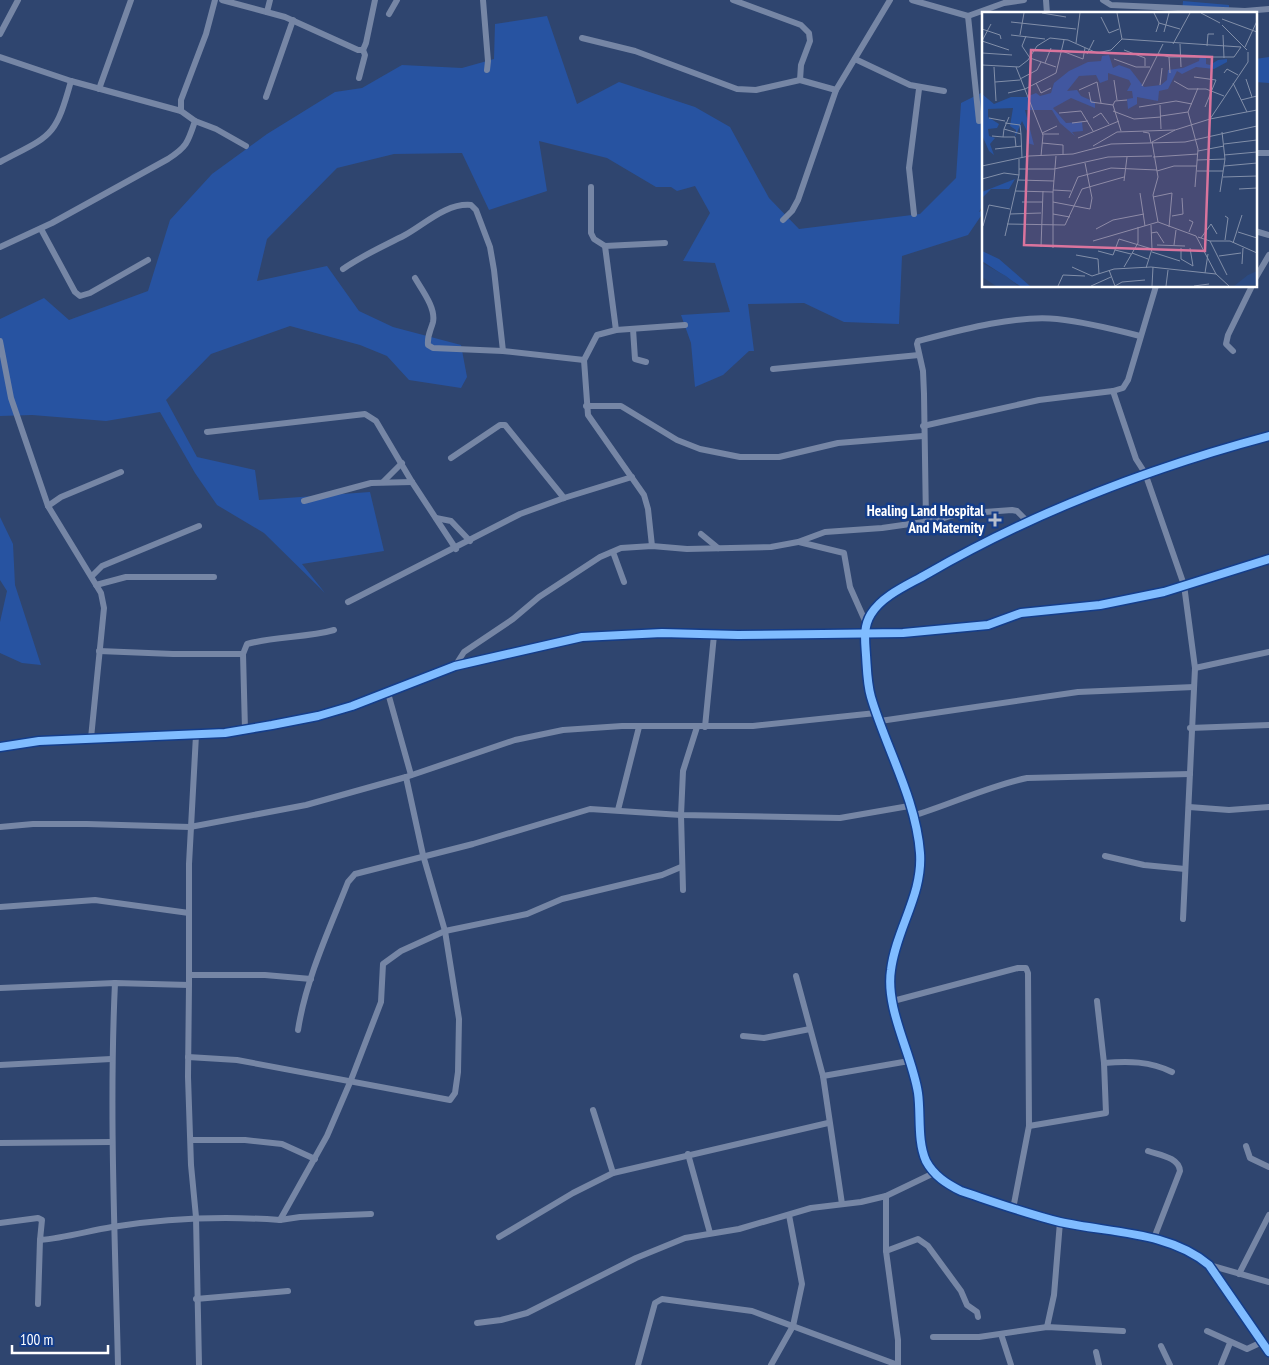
<svg xmlns="http://www.w3.org/2000/svg" width="1269" height="1365" font-family="'PT Sans Narrow',sans-serif">
	<rect width="100%" height="100%" fill="#2f456f"/>
	<g fill="#2753a1">
		<polygon points="1183,1 1229,5 1229,14 1182,14"/>
		<polygon points="547,16 577,104 619,82 695,107 730,127 769,198 799,229 920,214 956,178 961,103 983,92 983,204 979,212 983,210 983,213 968,235 902,256 899,324 844,322 804,303 748,304 754,351 749,351 723,375 695,387 691,343 681,315 730,312 715,263 683,261 710,213 695,186 677,191 671,187 656,187 607,158 539,141 547,191 489,210 462,153 394,154 337,168 267,239 257,281 327,266 359,311 393,327 461,345 467,377 461,388 409,380 387,356 360,345 290,326 211,354 166,400 197,457 255,470 259,500 370,492 384,551 302,564 325,593 264,533 217,505 195,473 160,412 106,421 32,415 0,416 0,319 44,298 69,320 148,291 170,220 212,174 267,134 335,92 362,88 402,65 462,68 494,59 495,24"/>
		<polygon points="1269,57 1269,83 1255,82 1255,59"/>
		<polygon points="0,517 13,544 15,585 41,665 22,663 0,653 0,622 7,591 0,580"/>
	</g>
	<g fill="none" stroke-linecap="round" stroke-linejoin="round">
		<g stroke="#7686a5" stroke-width="6">
			<polyline points="222,0 285,17 358,50 363,50 366,43 375,0"/>
			<polyline points="483,0 488,61 487,70"/>
			<polyline points="733,0 801,25 809,33 810,41 801,65 800,80"/>
			<polyline points="912,0 968,16 1004,3 1024,0"/>
			<polyline points="1046,0 1047,14"/>
			<polyline points="1103,0 1111,5 1245,11 1269,9"/>
			<polyline points="267,12 270,0"/>
			<polyline points="389,14 397,0"/>
			<polyline points="968,16 979,121"/>
			<polyline points="0,34 18,0"/>
			<polyline points="582,38 635,51 737,89 756,90 800,80 836,90"/>
			<polyline points="0,57 71,81 181,111"/>
			<polyline points="855,59 910,85 944,91"/>
			<polyline points="359,78 365,55 363,50"/>
			<polyline points="99,89 131,0"/>
			<polyline points="266,97 293,20"/>
			<polyline points="195,121 216,129 246,146"/>
			<polyline points="1255,153 1269,153"/>
			<path d="M0,162c51,-27 55,-23 71,-81"/>
			<polyline points="591,187 591,233 594,239 605,246 665,243"/>
			<polyline points="914,214 909,168 919,89"/>
			<polyline points="783,220 792,211 798,200 836,90 890,0"/>
			<polyline points="41,229 75,292 80,296 90,293 148,260"/>
			<polyline points="1255,231 1269,235"/>
			<polyline points="605,246 616,330"/>
			<path d="M0,247l52,-24 116,-64c19,-12 20,-17 27,-38l-14,-10v-11l25,-66 9,-34"/>
			<path d="M343,269c20,-14 41,-23 62,-34 20,-11 41,-32 66,-30l5,5 14,37 4,23 9,81"/>
			<path d="M415,278c7,12 21,30 18,44 -2,8 -6,13 -5,23l5,3 70,3 81,9"/>
			<polyline points="1255,279 1269,255"/>
			<polyline points="1156,286 1128,380 1123,388 1113,391 1136,459 1145,473 1184,585 1195,668 1183,919"/>
			<polyline points="633,329 635,359 646,362"/>
			<polyline points="0,341 11,398 48,506 101,593 104,608 91,738"/>
			<polyline points="1233,351 1226,344 1228,335 1252,286"/>
			<polyline points="773,369 919,355"/>
			<polyline points="586,406 621,406 677,440 700,449 740,457 779,457 838,443 923,436"/>
			<polyline points="923,426 1039,400 1113,391"/>
			<polyline points="207,432 365,414 376,421 412,482 456,549"/>
			<polyline points="451,458 500,425 505,425 564,498"/>
			<polyline points="383,482 402,463"/>
			<polyline points="304,501 371,483 412,482"/>
			<polyline points="48,506 61,497 121,472"/>
			<polyline points="436,518 451,521 470,541"/>
			<path d="M926,521l-2,-127 -1,-23 -6,-27 1,-3c42,-11 96,-26 139,-22 28,3 56,10 83,17"/>
			<polyline points="701,534 718,548"/>
			<polyline points="799,542 844,553 850,587 866,623"/>
			<polyline points="652,546 648,509 644,495 588,415 584,360 597,335 616,330 685,325"/>
			<polyline points="613,552 624,582"/>
			<polyline points="92,576 102,566 199,526"/>
			<polyline points="96,585 126,577 214,577"/>
			<polyline points="348,602 520,514 564,498 632,477"/>
			<polyline points="864,633 903,633 988,625 1021,613 1100,605 1164,592 1269,559"/>
			<polyline points="99,651 173,654 243,654 245,730"/>
			<path d="M243,654l4,-10c29,-8 59,-6 87,-14"/>
			<polyline points="455,666 464,652 513,619 539,597 600,557 621,548 652,546 687,549 771,547 798,542 825,532 882,528 938,520 957,514 1012,510 1017,511 1027,521"/>
			<polyline points="1195,668 1269,652"/>
			<polyline points="388,693 411,775"/>
			<polyline points="880,721 1078,692 1194,687"/>
			<polyline points="705,727 714,635"/>
			<polyline points="1190,728 1269,725"/>
			<polyline points="1189,807 1229,810 1269,807"/>
			<polyline points="618,810 639,727"/>
			<path d="M912,816c37,-11 79,-31 115,-38l163,-4"/>
			<polyline points="0,827 33,824 87,824 190,827 306,805 406,777 515,740 563,730 622,726 753,726 876,713"/>
			<polyline points="1105,856 1144,865 1185,869"/>
			<polyline points="683,890 681,815 683,771 697,727"/>
			<polyline points="0,907 95,900 189,913"/>
			<polyline points="190,975 265,975 311,979"/>
			<polyline points="796,976 823,1076 842,1204"/>
			<path d="M115,983c-6,127 0,254 3,382"/>
			<polyline points="189,985 188,1077 191,1165 196,1217 199,1365"/>
			<polyline points="0,988 115,983 189,985 189,864 196,735"/>
			<polyline points="893,1001 1018,968 1026,968 1028,973 1029,1126 1013,1209"/>
			<path d="M298,1030c8,-51 31,-100 50,-148l7,-8 118,-30 117,-35 91,6 159,3 69,-12"/>
			<polyline points="743,1036 764,1038 810,1029"/>
			<polyline points="188,1057 237,1060 450,1100 455,1093 458,1072 459,1019 445,931 423,855 406,777"/>
			<path d="M1104,1063c24,-2 46,-2 68,9"/>
			<polyline points="0,1065 111,1059"/>
			<polyline points="823,1076 909,1061"/>
			<polyline points="593,1110 613,1173"/>
			<polyline points="1029,1126 1106,1113 1104,1063 1097,1001"/>
			<polyline points="191,1140 245,1140 282,1144 315,1159"/>
			<polyline points="0,1143 111,1142"/>
			<polyline points="1246,1146 1250,1158 1269,1167"/>
			<path d="M1148,1151c11,4 31,6 32,20l-26,67"/>
			<polyline points="688,1154 710,1233"/>
			<polyline points="886,1196 886,1251 898,1340 898,1365"/>
			<polyline points="280,1220 300,1217 371,1214"/>
			<path d="M0,1223l38,-5 4,2 -2,20c24,-2 48,-9 72,-13 56,-9 111,-11 168,-7l47,-84 24,-56 30,-78 2,-38 18,-13 44,-20 82,-17 35,-15 100,-24 19,-8"/>
			<polyline points="499,1237 573,1193 613,1173 828,1123"/>
			<polyline points="886,1251 918,1239 928,1246 961,1291 967,1305 977,1312 978,1317"/>
			<polyline points="1209,1265 1269,1282"/>
			<polyline points="1239,1274 1269,1215"/>
			<polyline points="196,1299 288,1291"/>
			<polyline points="38,1304 40,1240"/>
			<polyline points="477,1323 501,1320 527,1313 636,1258 685,1238 739,1229 811,1208 861,1202 886,1196 934,1173"/>
			<polyline points="1047,1327 1054,1295 1060,1222"/>
			<polyline points="1207,1331 1247,1349 1262,1342"/>
			<polyline points="1001,1334 1011,1365"/>
			<polyline points="933,1337 979,1337 1047,1327 1123,1331"/>
			<polyline points="1161,1346 1170,1365"/>
			<polyline points="1096,1352 1099,1365"/>
			<polyline points="638,1365 655,1303 662,1299 752,1311 898,1365"/>
			<polyline points="771,1365 793,1326 802,1284 789,1215"/>
			<polyline points="1221,1365 1230,1343"/>
		</g>
		<g stroke="#7686a5" stroke-width="8">
			<path d="M1269,436c-120,32 -235,76 -342,138 -19,11 -44,21 -56,40 -8,13 -6,26 -5,41 1,14 1,28 5,42 15,51 45,102 49,156 3,42 -24,76 -29,117 -6,39 21,84 27,123 3,21 -1,48 8,68 8,15 21,23 35,30 33,11 66,23 99,31 49,11 109,9 149,43l60,87"/>
			<polyline points="0,747 39,741 225,733 272,725 318,716 352,706 455,666 582,637 662,633 738,635 864,633"/>
		</g>
		<g stroke="#143d8a" stroke-width="11">
			<g id="cycleway">
				<path d="M1269,436c-120,32 -235,76 -342,138 -19,11 -44,21 -56,40 -8,13 -6,26 -5,41 1,14 1,28 5,42 15,51 45,102 49,156 3,42 -24,76 -29,117 -6,39 21,84 27,123 3,21 -1,48 8,68 8,15 21,23 35,30 33,11 66,23 99,31 49,11 109,9 149,43l60,87"/>
				<polyline points="0,747 39,741 225,733 272,725 318,716 352,706 455,666 582,637 662,633 738,635 903,633 988,625 1021,613 1100,605 1164,592 1269,559"/>
			</g>
		</g>
		<use href="#cycleway" stroke="#80bcff" stroke-width="8"/>
	</g>
	<path fill="#b6becd" stroke="#143d8a" stroke-width="2" d="M992.5 512.5h5v5h5v5h-5v5h-5v-5h-5v-5h5z"/>
	<g text-anchor="middle" stroke-width="5" stroke-linejoin="round" paint-order="stroke">
		<g font-size="15" font-weight="bold" fill="#fff" stroke="#143d8a" text-anchor="end">
			<text x="984" y="516">Healing Land Hospital<tspan x="984" dy="17">And Maternity</tspan></text>
		</g>
	</g>
	<g transform="translate(982 12)">
		<rect width="275" height="275" fill="#2f456f"/>
		<path d="M127,43l4,13 6,-3 11,4 14,18 17,-2 6,-5 1,-10 15,-2 16,-7 1,-5 6,1v7l4,1 8,-5 9,-1v3l-13,7 -18,-2 -14,7 -5,-3 -9,18 -9,2 -1,10 -21,-4v7l-9,5 -1,-10 6,-1 -1,-7h-5l4,-7 -2,-4 -21,-7v7l-8,3 -4,-8 -17,1 -12,15 10,-1 4,6 14,6v6l-24,-10 -18,10 13,15 16,-1 1,9 -11,1 3,4 -15,-13 -8,-13h-27l9,35 -7,-2 2,-8 -7,-14 -7,16 1,-7 -6,-4 3,-18 -25,1v8l11,7 -2,4 -9,1 1,7 6,2 -5,6 4,11 -5,-4 -7,-16v-41l12,10 17,-7h15l10,-4 4,3 11,-3 3,-10 15,-12 19,-9 13,-1 1,-5zM33,167l-6,10h-18l-9,9v-6zM0,239l17,8 31,27h-10l-38,-25z" fill="#2753a1"/>
		<path d="M0,251l24,13 12,10h-22l-14,-9zM275,259v14l-23,1 14,-11z" fill="#2b4a82"/>
		<path fill="none" stroke="#828fa9" stroke-width="1" d="M60,1l24,4M135,1l5,26M172,1l5,10 -3,9M219,1l19,10M119,5l8,16 10,-4M240,7l35,13M29,10l65,7M177,11l21,6M240,13l25,25M0,17l18,6 1,4M182,20l5,-19M29,23l34,4M38,23l4,-22M241,23l1,23M44,24l-4,10 8,12 26,9M0,29l27,9M0,29l9,-17M94,31l4,-30M191,32l17,-31M198,32l1,23M225,34l1,-12h6M263,35l12,-26M142,38l21,8v8M80,39l21,8 2,-11M0,41l30,2M105,42l7,-14M177,42l10,3h65l7,-10M187,45l1,16M132,47l22,8h14M63,51l6,-15M0,53l37,2 9,-7 9,-14 13,-8 18,2 29,13 14,-3 11,-11 119,8M12,55l2,34M34,55l27,68 -2,21M242,61l3,-4 11,6M212,65l22,3 -11,27M38,67l17,-9 4,-8M264,67l6,18M132,68l3,20M192,69l14,8h18l18,7M13,70l25,-2M54,71l5,10 10,-5M251,71l14,29M178,73l2,-17M160,74l21,-42M97,78l18,-8 4,21M107,80l2,10 22,3M26,81l17,-4 31,-16 8,-33M259,88l16,-4M178,93l1,24M157,95l37,-6 16,3M131,99l21,8 27,-2M77,101l22,-2 12,20M179,104l27,-4M27,105l-5,12 17,5 1,24M7,106l16,3M111,106l8,-5 8,11M228,107l-35,11 -23,12 6,35 -5,18 5,27 38,14 20,38 13,12M228,107l38,-57v-10M228,107l47,-9M23,111l15,2 1,9M90,111l16,-2M139,119l-8,-26 2,-4 12,-1M161,120l6,1 2,10M60,121l15,-7M60,122h17M10,124l11,1 1,-8M21,125h12l1,10M96,126l41,-17M60,131l21,2v10M242,132l33,-4M111,134l24,-14 58,-2M13,137l27,-3M216,139l26,-5M242,143l33,-3M171,145l45,-3M215,148l28,-1M0,154l47,-10 44,-2 38,-10 74,-2 72,-16M242,154l33,-3M37,157h35l54,-12 44,-1M175,159l17,-5h23M215,159h26M241,165l34,-1M0,167l22,-6 15,2v-16M36,168l36,1M142,169l3,-24M213,175l3,-38 -10,-37 10,-24M257,177l18,-1M71,178l18,1M33,179l38,1 3,-36M238,180l5,-33 -3,-27M158,181l5,33M171,185l19,-4 -3,34M87,186l9,-21 33,-9 46,2M40,190h20M71,190l37,7 2,-11 -7,-35M28,202l31,-1M71,202l17,3M190,204l11,-2 -1,-16M243,204l3,2 -3,22M207,208l4,2 -4,10M25,212l58,1 17,-36 42,-12M1,214l6,-21 21,4M114,217l17,-9 31,-6M256,220l19,6M169,221l6,-1 7,11M23,224l14,-61M216,225l12,4h20l27,12M219,226l10,-14 6,10M111,229l65,-19M228,229l17,34M251,231l9,-28M175,233l28,1M192,233l2,-15M59,235l2,-56M71,236v-56M199,236v11l12,7 -3,-18M133,238l16,4M116,239l15,4 6,-16 33,10M170,240l28,9M150,241l16,6M94,243l22,4 1,15M237,244l22,-3M260,252l1,-16M90,255l20,9 22,-7 37,-2 65,7M142,255l14,-24v-16M164,256l6,-19 -1,-24M127,258l6,16M223,261l3,-19M76,274l5,-11 22,1M109,274l20,-9M133,274l7,-4 23,-2M170,274l1,-19M184,274l2,-16M212,274l15,-2"/>
		<path fill="#da749d" fill-opacity="0.15" stroke="#da749d" stroke-width="2.5" d="M49,38l181,7 -7,194 -181,-6z"/>
		<rect width="275" height="275" fill="none" stroke="#fff" stroke-width="2.5"/>
	</g>
	<path d="M12 1345v8h96v-8" fill="none" stroke="#ffffff" stroke-width="2.5"/>
	<text x="20" y="1345" font-size="15" fill="#ffffff" stroke="#143d8a" stroke-width="4" paint-order="stroke">100 m</text>
</svg>
